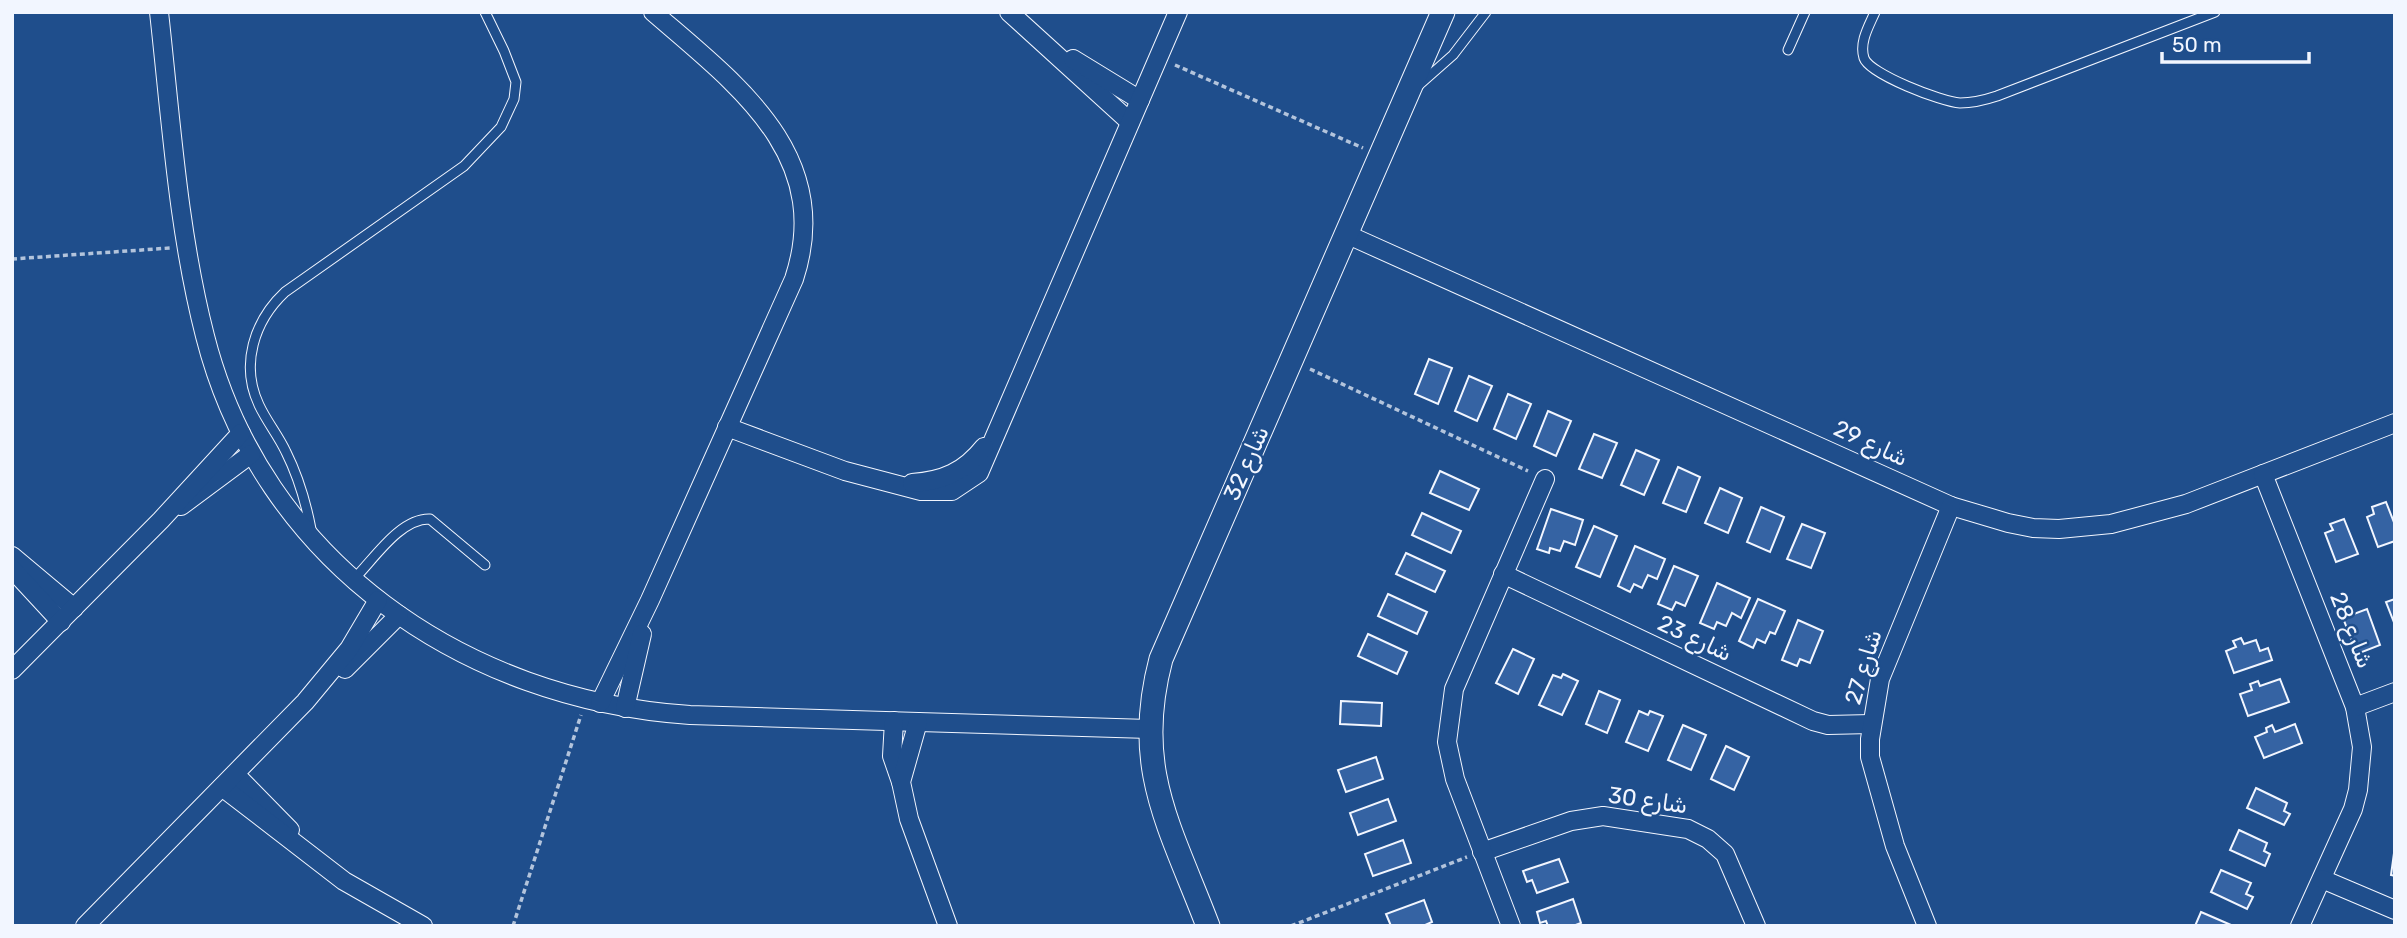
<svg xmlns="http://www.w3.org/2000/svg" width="2407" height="938" font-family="Rubik,'Noto Naskh Arabic',sans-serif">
	<rect width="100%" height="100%" fill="#1f4e8c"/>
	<g fill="#3563a3" stroke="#f2f6ff" stroke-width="2">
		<polygon points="1429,359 1452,368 1438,404 1415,394"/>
		<polygon points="1469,376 1492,386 1477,421 1455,411"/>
		<polygon points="1508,394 1531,404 1516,439 1494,429"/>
		<polygon points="1548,411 1571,421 1556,456 1534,446"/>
		<polygon points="1594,434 1617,443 1602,478 1579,469"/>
		<polygon points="1636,450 1659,460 1644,495 1621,485"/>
		<polygon points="1678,467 1700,477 1686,512 1663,503"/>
		<polygon points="1440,471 1479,489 1469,510 1430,493"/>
		<polygon points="1720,488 1742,498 1728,533 1705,523"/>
		<polygon points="2386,502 2395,525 2395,541 2378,547 2367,517 2374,514 2372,507"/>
		<polygon points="1761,507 1784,517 1770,552 1747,542"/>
		<polygon points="1551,509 1583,520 1575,545 1564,541 1560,551 1550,548 1549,553 1537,549"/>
		<polygon points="1422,513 1461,531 1451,553 1412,535"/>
		<polygon points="2344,519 2358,554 2336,562 2325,533 2333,530 2330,524"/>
		<polygon points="1802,524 1825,533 1811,568 1787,559"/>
		<polygon points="1594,526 1617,536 1600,577 1576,567"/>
		<polygon points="1635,546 1665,559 1657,579 1648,575 1642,588 1634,584 1630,592 1618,586"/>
		<polygon points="1406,553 1445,571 1435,592 1396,574"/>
		<polygon points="1674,566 1698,576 1685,606 1676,602 1672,610 1658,604"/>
		<polygon points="1717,583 1750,598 1741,618 1732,613 1726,626 1717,622 1714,629 1700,623"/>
		<polygon points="1388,594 1427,612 1417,634 1378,616"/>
		<polygon points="1758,599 1785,611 1775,634 1770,632 1765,643 1757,639 1753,648 1739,641"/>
		<polygon points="2395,599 2395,625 2386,602"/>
		<polygon points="2367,609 2380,645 2357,654 2343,618"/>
		<polygon points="1798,620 1823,631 1810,663 1800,659 1797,666 1782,660"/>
		<polygon points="1368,634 1407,652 1397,674 1358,656"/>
		<polygon points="2241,638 2244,644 2256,640 2260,651 2268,648 2272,660 2234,673 2226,651 2236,647 2233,641"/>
		<polygon points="1513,649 1534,659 1518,694 1496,683"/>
		<polygon points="1563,674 1578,681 1562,715 1539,705 1553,675 1561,678"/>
		<polygon points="2280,679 2289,702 2248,716 2240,694 2252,690 2250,684 2258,681 2260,686"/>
		<polygon points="1599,691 1620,700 1607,733 1586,724"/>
		<polygon points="1341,701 1382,703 1381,726 1340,724"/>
		<polygon points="1639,711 1648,715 1650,711 1663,716 1648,751 1626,742"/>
		<polygon points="2295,724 2302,743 2264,758 2255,737 2267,732 2266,728 2272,725 2275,732"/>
		<polygon points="1683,725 1706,735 1691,770 1668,760"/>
		<polygon points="1726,746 1749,757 1734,790 1711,779"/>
		<polygon points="1376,757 1383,779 1346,792 1338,770"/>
		<polygon points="2256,788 2287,803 2284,811 2290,814 2284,825 2247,808"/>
		<polygon points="1388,799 1396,821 1358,835 1350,813"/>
		<polygon points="2239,830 2267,843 2264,851 2270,854 2265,866 2230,850"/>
		<polygon points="1403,840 1411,863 1373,876 1365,854"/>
		<polygon points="2395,846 2395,876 2391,875"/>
		<polygon points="1559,859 1568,882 1537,893 1532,880 1527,882 1523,871"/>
		<polygon points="2221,870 2251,883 2246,894 2253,897 2247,909 2211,892"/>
		<polygon points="1573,899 1581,923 1573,926 1548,926 1546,921 1540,923 1537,912"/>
		<polygon points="1424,900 1432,922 1423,926 1391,926 1386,914"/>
		<polygon points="2201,912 2231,925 2195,926"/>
	</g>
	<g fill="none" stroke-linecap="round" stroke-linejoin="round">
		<g stroke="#f2f6ff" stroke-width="11">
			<g id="service">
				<path d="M1875,12c-6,14 -16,30 -11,46 5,16 78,44 96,45 13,0 25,-3 37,-7l218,-84"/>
				<polyline points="1788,50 1805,12"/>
				<polyline points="1419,85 1453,55 1486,12"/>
				<path d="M311,529c-5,-26 -13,-53 -25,-77 -8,-17 -19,-30 -27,-47 -19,-40 -5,-84 26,-113l179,-126 37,-39 13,-28 2,-17 -12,-31 -19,-39"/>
				<path d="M354,579c20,-20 46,-61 76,-60l55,46"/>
			</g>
		</g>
		<g stroke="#f2f6ff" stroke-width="20">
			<g id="minor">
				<path d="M159,12c12,108 19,219 46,324 57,225 259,364 485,379l459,14"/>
				<polyline points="1009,12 1130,122"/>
				<polyline points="1073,59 1140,100"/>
				<polyline points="1346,234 1951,506 2008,523 2033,528 2059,529 2111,524 2186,504 2395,423"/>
				<polyline points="727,427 845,471 921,491 952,491 979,473 1178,12"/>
				<polyline points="2263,474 2355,707 2362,747 2358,790 2353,809 2300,926"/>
				<path d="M912,483c31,-2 52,-11 72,-36"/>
				<polyline points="181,506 251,454"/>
				<polyline points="12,556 74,608"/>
				<polyline points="12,569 61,622"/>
				<polyline points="1503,574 1813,721 1828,725 1871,724"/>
				<polyline points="345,669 399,615"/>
				<polyline points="12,670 161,520 241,433"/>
				<path d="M600,703l50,-103 144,-321c41,-124 -58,-195 -141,-267"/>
				<polyline points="2355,707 2395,692"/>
				<polyline points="625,708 642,634"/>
				<polyline points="894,721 892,756 901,782"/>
				<polyline points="918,722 901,782 909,819 948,926"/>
				<polyline points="235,774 290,830"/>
				<polyline points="222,787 344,881 423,926"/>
				<polyline points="1482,852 1571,821 1603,816 1688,829 1708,839 1725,854 1756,926"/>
				<polyline points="2322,879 2395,910"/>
				<polyline points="85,926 305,702 349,649 378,600"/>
				<polyline points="1511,926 1455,779 1447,742 1454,689 1545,479"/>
				<polyline points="1927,926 1895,846 1870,757 1870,739 1880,679 1951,506"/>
			</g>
		</g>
		<g stroke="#f2f6ff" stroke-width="25">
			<path id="tertiary" d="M1208,926c-38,-100 -76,-158 -47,-267l282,-647"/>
		</g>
		<g stroke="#b3c4dc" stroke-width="3.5" stroke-dasharray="5 3.5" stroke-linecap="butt">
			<polyline points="1175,65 1363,148"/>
			<polyline points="12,259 170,248"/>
			<polyline points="1310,369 1528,471"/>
			<polyline points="513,926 581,715"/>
			<polyline points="1291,926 1467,857"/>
		</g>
		<use href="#service" stroke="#1f4e8c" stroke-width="9"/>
		<use href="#minor" stroke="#1f4e8c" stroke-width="18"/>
		<use href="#tertiary" stroke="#1f4e8c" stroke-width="23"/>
	</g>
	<g text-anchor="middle" stroke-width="5" stroke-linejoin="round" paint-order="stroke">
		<g font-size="23" fill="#f2f6ff" stroke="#1f4e8c">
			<text transform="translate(1871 443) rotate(25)" y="8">شارع 29</text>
			<text transform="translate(1246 463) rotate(-66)" y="8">شارع 32</text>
			<text transform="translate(2352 630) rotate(68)" y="8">شارع 28</text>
			<text transform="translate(1695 638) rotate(25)" y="8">شارع 23</text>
			<text transform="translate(1863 667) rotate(-73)" y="8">شارع 27</text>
			<text transform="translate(1648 800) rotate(8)" y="8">شارع 30</text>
		</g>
	</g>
	<rect width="2407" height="938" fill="none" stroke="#f2f6ff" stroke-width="28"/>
	<path d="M2162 52v10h147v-10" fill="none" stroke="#f2f6ff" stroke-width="3.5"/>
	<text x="2172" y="52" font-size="21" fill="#f2f6ff" stroke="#1f4e8c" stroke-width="5" paint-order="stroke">50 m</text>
</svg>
